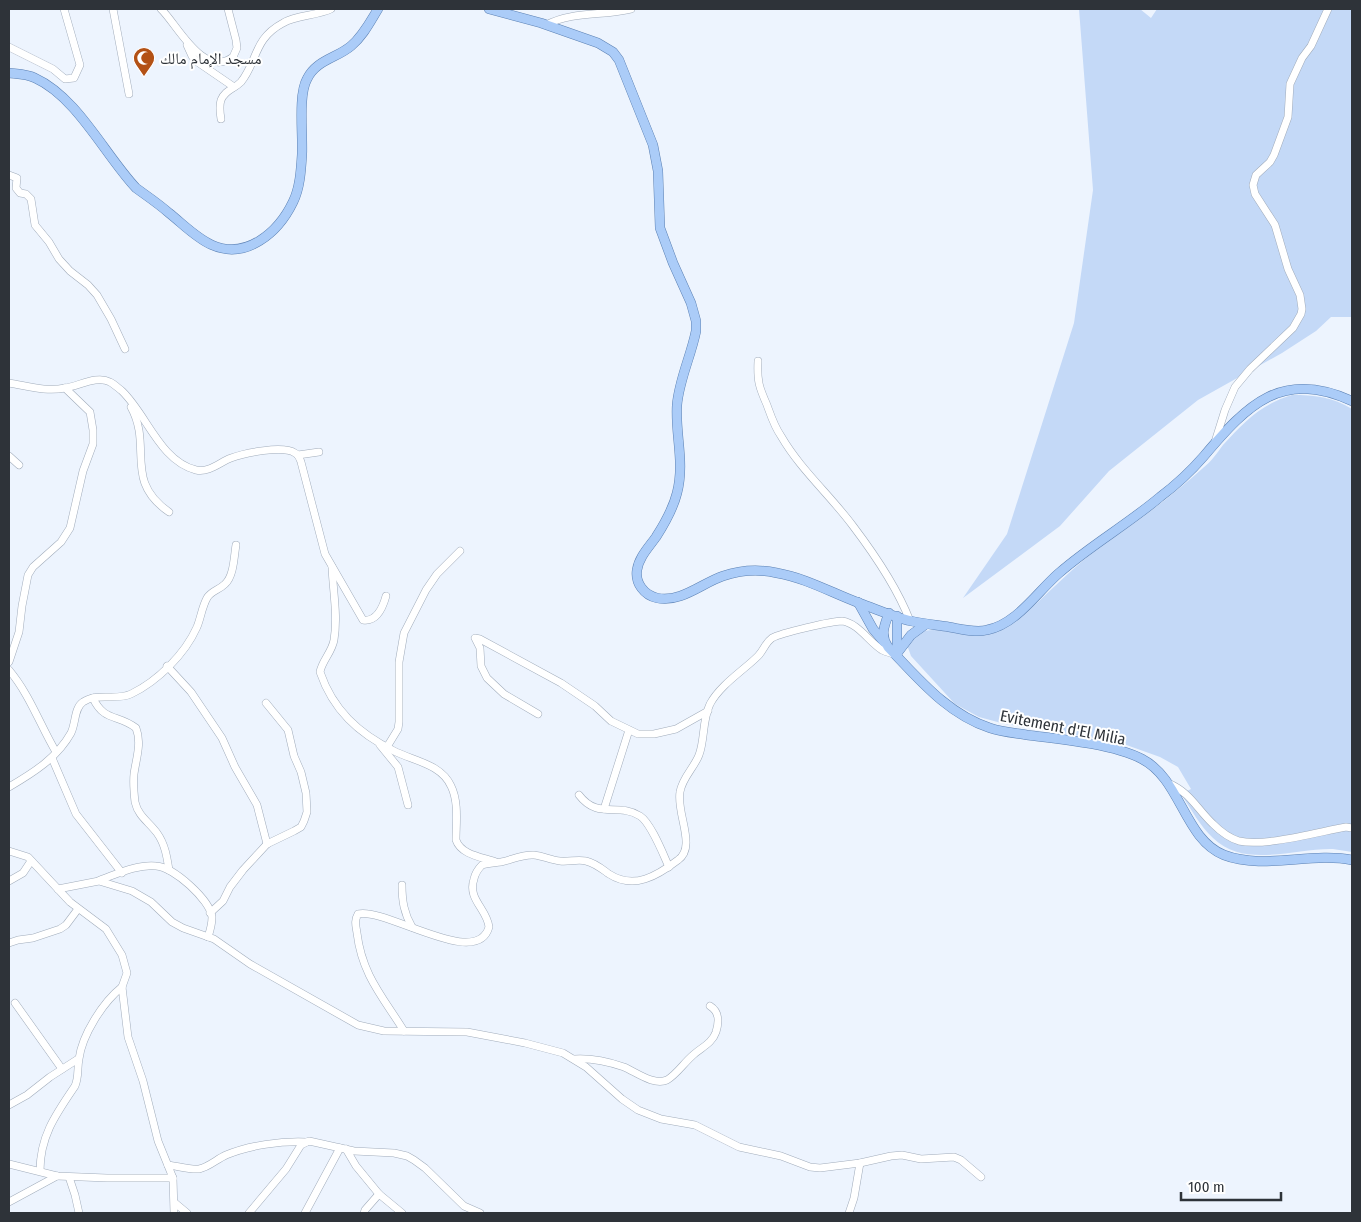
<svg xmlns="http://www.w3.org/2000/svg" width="1361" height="1222" font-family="'Fira Sans Condensed','Noto Naskh Arabic',sans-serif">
	<rect width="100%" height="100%" fill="#edf4fe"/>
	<g fill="#c4d9f7">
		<polygon points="1079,9 1140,9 1151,18 1157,9 1352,9 1352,317 1331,317 1316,331 1282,353 1198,400 1109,471 1060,526 963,598 1007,534 1074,323 1093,190"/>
		<path d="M1292,395c22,0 41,2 60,14v443c-6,-1 -13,-2 -19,-3 -39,-1 -88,20 -120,-11 -13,-12 -22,-29 -32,-44l10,-5 -13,-22 -18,-10 -42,-15 -113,-18 -26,-7 -24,-13 -44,-48 -4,-11c15,-31 59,-3 84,-11 18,-6 33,-20 47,-32 16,-15 31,-30 48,-44 18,-15 39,-28 58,-42 20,-15 40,-31 59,-48 8,-6 14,-15 20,-23 21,-23 38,-41 69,-50z"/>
	</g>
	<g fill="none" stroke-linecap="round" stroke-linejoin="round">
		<g stroke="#a1acbb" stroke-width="8">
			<g id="minor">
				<polyline points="113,9 129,94"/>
				<path d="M161,9c16,15 42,70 72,48l4,-9 -1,-8 -8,-31"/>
				<path d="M546,25c26,-14 57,-9 85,-16"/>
				<polyline points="187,45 192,56 196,61 234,87"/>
				<polyline points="9,47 53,69 65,79 74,78 80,65 64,9"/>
				<path d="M221,119c-1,-6 -2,-13 0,-19 4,-10 13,-11 20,-18 17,-21 12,-43 42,-59 13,-8 33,-7 48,-14"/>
				<polyline points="9,175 17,178 16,188 20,193 26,194 31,199 35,225 49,242 59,259 70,271 88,285 97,295 111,319 125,349"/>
				<path d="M758,361c-1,20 1,26 9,44 4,11 7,21 14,31 19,33 49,59 72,90 22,29 44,61 57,95"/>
				<path d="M9,383c19,3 37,9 56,5 14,-2 32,-13 45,-6 4,2 8,6 12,9 25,24 38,70 74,79 13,3 24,-8 35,-12 13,-5 52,-13 64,-5 4,2 5,6 6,9l24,92 38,66c14,2 20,-13 23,-24"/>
				<path d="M131,407c22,40 -8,73 38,105"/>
				<polyline points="1215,442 1225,410 1235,387 1250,369 1293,328 1301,314 1302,309 1300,295 1288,269 1275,225 1255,194 1253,185 1256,175 1270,162 1274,155 1288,117 1290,84 1302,58 1311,46 1328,9"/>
				<polyline points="298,455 319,452"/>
				<polyline points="9,456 19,465"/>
				<path d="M332,567c1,24 6,49 2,73 -2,12 -12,21 -14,32 13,38 38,61 74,79 20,10 47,13 57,35 8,16 5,37 5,54 5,15 26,17 40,22"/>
				<polyline points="9,662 19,632 22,606 28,575 33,567 61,542 70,528 83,471 93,444 93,430 90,412 65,388"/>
				<polyline points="167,666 191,692 222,738 235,767 257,805 267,844"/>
				<path d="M9,670c21,25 31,55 47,82"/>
				<path d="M93,698c11,24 25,16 43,30 6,15 0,31 -2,46 -1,9 0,19 1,28 3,14 14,20 22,31 8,11 10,24 12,37"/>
				<polyline points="538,714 504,694 487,678 481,666 480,648 475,638 480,639 561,683 595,706 611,721 638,734 654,734 676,729 708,711"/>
				<polyline points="380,745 398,767 408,805"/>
				<polyline points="387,747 398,729 399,722 399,662 404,633 426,590 437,574 460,551"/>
				<polyline points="52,758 76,814 122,873"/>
				<path d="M1168,783c23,10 28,25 45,41 7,7 16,14 26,17 26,6 79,-9 107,-14l6,1"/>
				<path d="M9,787c24,-14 48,-29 62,-54 5,-10 3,-25 12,-31 14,-10 33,-1 48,-8 27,-13 54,-40 66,-67 4,-10 5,-20 10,-29 4,-7 12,-8 18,-14 9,-8 9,-28 11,-39"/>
				<path d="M579,795c19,25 39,7 61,21 11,7 23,38 29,51"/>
				<polyline points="604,809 629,730"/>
				<polyline points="9,851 28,857 70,902 106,929 122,955 127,973 122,987 128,1037 143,1081 158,1141 173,1178"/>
				<path d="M100,880c17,-6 38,-16 56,-14 18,1 54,34 56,51 0,7 -2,14 -4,20"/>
				<polyline points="9,881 23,873 31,861"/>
				<path d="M402,885c0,16 2,28 10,42"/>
				<polyline points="58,889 99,881 132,891 151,902 172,922 183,928 214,939 250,964 358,1025 384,1031 467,1032 525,1043 563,1053 586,1067 622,1099 638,1110 661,1119 695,1125 739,1147 781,1156 810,1167 820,1168 860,1163 891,1156 902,1155 921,1159 954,1157 961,1160 981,1177"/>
				<polyline points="210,913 223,901 230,887 243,870 267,844 294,831 301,827 304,821 307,812 306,793 301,772 294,756 288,730 266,703"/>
				<polyline points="9,943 18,940 33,938 60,929 66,925 78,909"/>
				<polyline points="15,1003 62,1069"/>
				<path d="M404,1031c-21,-34 -42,-56 -47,-98 -1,-7 -3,-12 1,-19 28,-7 119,56 131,13 -2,-18 -22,-28 -15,-48 1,-5 4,-10 8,-14 6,-2 12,-2 19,-3 11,-2 21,-8 33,-7 9,1 17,5 26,6 9,1 18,-2 26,0 9,2 16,8 23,13 25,16 48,2 69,-14 19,-13 -2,-47 2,-68 2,-14 14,-24 19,-37 6,-16 3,-34 11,-51 10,-19 34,-34 48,-48 6,-6 7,-13 14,-18 9,-5 60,-17 70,-17 16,2 27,21 40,29 4,2 9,3 14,5"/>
				<path d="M575,1059c17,-1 34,3 49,8 12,5 30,19 43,13 9,-5 17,-17 25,-24 8,-8 20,-12 24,-24 3,-10 4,-20 -6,-26"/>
				<polyline points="9,1105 27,1095 50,1077 78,1059"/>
				<polyline points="346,1149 356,1166 379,1194"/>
				<polyline points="9,1164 57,1176 107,1178 173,1178 174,1213"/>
				<path d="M168,1165c9,1 22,5 31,4 10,-2 18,-10 27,-14 24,-10 55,-14 80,-13"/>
				<path d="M40,1171c0,-35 16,-57 35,-85 4,-9 2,-17 4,-27 3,-24 24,-57 43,-72"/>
				<polyline points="69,1177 75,1195 79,1213"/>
				<polyline points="9,1202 57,1176"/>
				<polyline points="175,1203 187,1213"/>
				<polyline points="249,1213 286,1169 301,1145 309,1141 354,1151 394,1153 407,1156 414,1160 425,1168 464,1206 480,1213"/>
				<polyline points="305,1213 340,1148"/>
				<polyline points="364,1213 365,1210 379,1194 402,1213"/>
				<polyline points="849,1213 854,1198 860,1163"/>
			</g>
		</g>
		<g stroke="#5b80b3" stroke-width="10">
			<g id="major">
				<path d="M489,9l52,14 57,20 15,9 6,8 34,85 5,26 2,57 13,35 18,40 5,18v10c-5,25 -17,49 -19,74 -2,30 8,57 0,88 -4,16 -12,30 -21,44 -7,10 -17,20 -19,33 -2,13 7,25 20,28 24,5 45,-15 66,-22 18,-6 36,-7 54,-3 29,5 55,20 82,30 17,6 35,14 52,18 13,3 25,4 38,6 12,2 26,6 38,3 30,-6 50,-38 72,-57 32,-28 69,-49 101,-76 16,-12 31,-26 44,-41 44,-52 78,-87 148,-55"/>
				<path d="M9,73c9,1 18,1 26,5 42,19 70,77 101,110 11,8 23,16 33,25 14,11 27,25 43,32 34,15 66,-12 81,-43 7,-14 8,-32 9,-48 1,-19 -4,-59 5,-75 9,-19 30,-21 44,-33 12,-10 19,-24 27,-37"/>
				<polyline points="858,602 873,629 884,642"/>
				<path d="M889,613c-5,13 -9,22 -1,34 30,31 59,67 102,81 12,4 25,5 37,7 33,4 86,9 115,24 39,20 42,80 82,96 39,15 87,-3 128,5"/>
				<polyline points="898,652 911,635 926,624"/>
				<polyline points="897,655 897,616"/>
			</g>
		</g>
		<use href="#minor" stroke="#fff" stroke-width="7"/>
		<use href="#major" stroke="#abccf8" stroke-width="9"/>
	</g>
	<defs>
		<g id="mosque-pin" transform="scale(1.125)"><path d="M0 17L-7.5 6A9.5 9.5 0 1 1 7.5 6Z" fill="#b35115" stroke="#fff"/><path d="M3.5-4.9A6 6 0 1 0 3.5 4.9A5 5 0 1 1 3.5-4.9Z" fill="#fff"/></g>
	</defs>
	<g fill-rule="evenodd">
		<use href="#mosque-pin" x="144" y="58"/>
	</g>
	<g text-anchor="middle" stroke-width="4" stroke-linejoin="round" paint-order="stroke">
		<g font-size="16" fill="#2e3339" stroke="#fff" text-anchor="start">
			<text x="160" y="64">مسجد الإمام مالك</text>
		</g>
		<g font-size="16" fill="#2e3339" stroke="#fff">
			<text transform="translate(1063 727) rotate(11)" y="6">Evitement d'El Milia</text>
		</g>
	</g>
	<rect width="1361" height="1222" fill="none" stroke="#2e3339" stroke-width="20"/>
	<path d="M1181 1192v8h100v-8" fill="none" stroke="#2e3339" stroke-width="2.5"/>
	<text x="1188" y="1192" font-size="15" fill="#2e3339" stroke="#ffffff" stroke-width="4" paint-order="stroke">100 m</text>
</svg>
